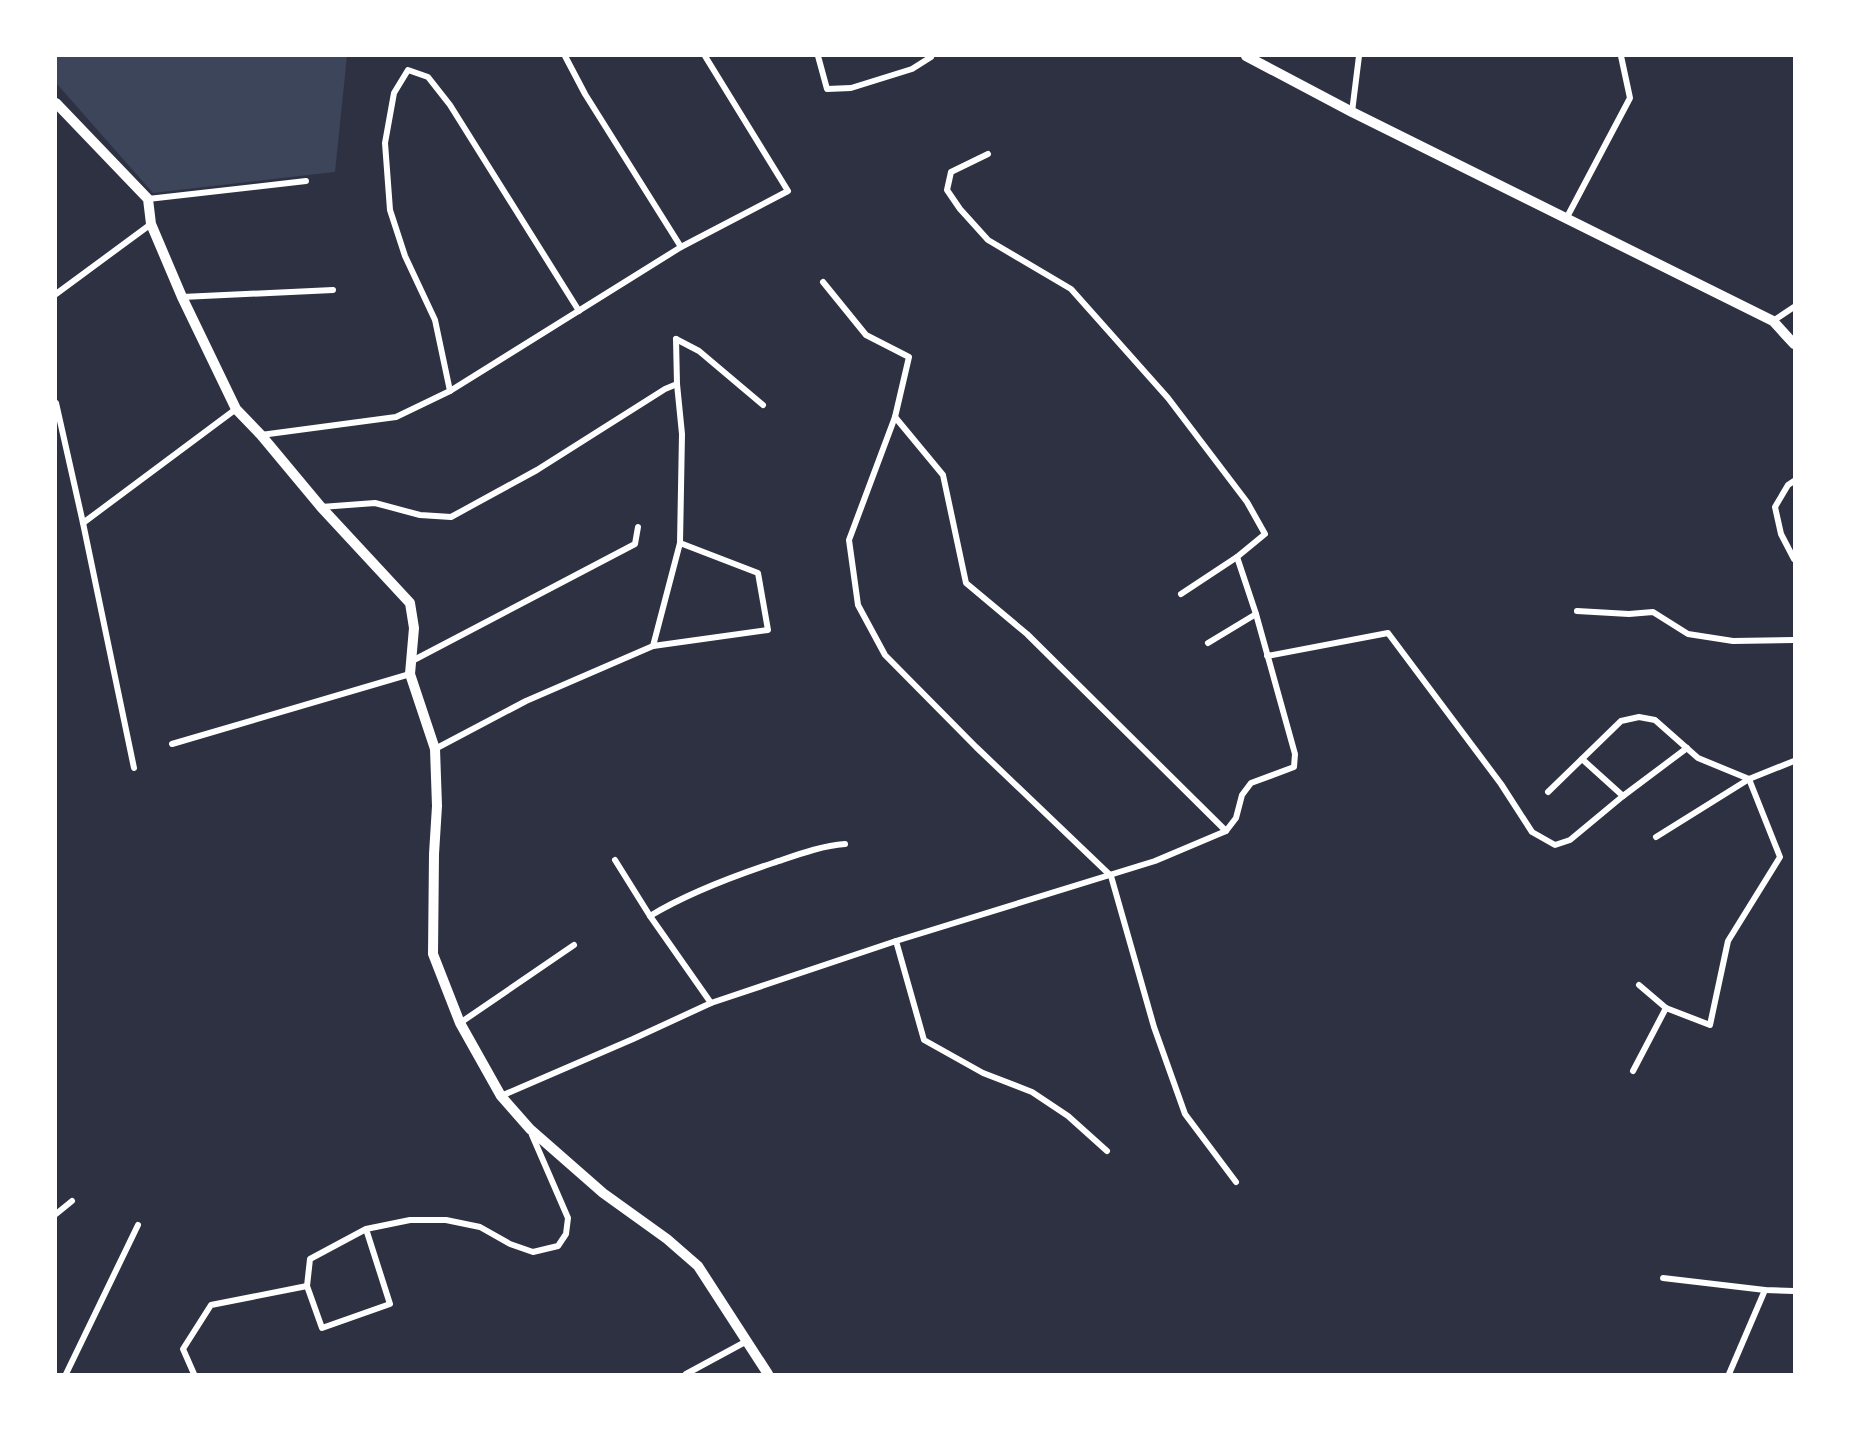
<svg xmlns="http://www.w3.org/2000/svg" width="1850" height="1430" font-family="'Varela Round',sans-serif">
	<rect width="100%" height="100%" fill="#2d3142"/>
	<polygon fill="#3c4559" points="56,56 347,56 335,172 153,193 56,83"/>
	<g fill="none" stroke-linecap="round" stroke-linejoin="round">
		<g stroke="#fff" stroke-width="6">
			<polyline points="565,56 585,94 681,247"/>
			<polyline points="818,56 827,89 851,88 912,69 931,57 930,56"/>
			<polyline points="1352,112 1359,56"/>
			<polyline points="988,154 951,172 947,190 960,209 988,240 1071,289 1168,398 1247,502 1265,534 1237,557 1181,594"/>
			<polyline points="148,199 306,181"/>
			<polyline points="1566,219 1630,98 1621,56"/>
			<polyline points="823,282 866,335 909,357 895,417 849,540 858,605 885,655 976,747 1111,876 1154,1027 1185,1114 1236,1182"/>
			<polyline points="56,294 151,224"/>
			<polyline points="182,297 333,290"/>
			<polyline points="1773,321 1794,307"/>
			<polyline points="676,339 699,351 763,405"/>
			<polyline points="450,391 435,320 405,256 390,210 385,143 394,93 408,70 428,77 450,105 579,311"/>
			<polyline points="56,403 83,523 134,768"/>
			<polyline points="895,417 943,475 966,583 1027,634 1226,831"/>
			<polyline points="261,435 396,417 450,391 681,247 788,191 705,56"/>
			<polyline points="1794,481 1788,485 1775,507 1781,534 1794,559"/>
			<polyline points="321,507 375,503 420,515 451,517 537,470 665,389 677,384"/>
			<polyline points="83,523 236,409"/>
			<polyline points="1577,611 1629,614 1653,612 1688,634 1733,641 1794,640"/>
			<polyline points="1208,643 1256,614"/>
			<polyline points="653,646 680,543 682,434 677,384 676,339"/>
			<polyline points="1267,656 1388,633 1501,784 1532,832 1555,845 1570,840 1623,796 1687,748"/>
			<polyline points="412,661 635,544 638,527"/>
			<polyline points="172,744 410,674"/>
			<polyline points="435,749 526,701 653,646 768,630 758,573 680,543"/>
			<polyline points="1582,759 1623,796"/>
			<polyline points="1548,792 1621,721 1639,717 1655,720 1698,758 1749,779 1780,857 1728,941 1710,1025 1666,1008 1639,985"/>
			<polyline points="1656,837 1749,779 1794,761"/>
			<polyline points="615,860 650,916 711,1003"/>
			<path d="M650,916c38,-23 81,-39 123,-53 24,-8 47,-17 72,-19"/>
			<polyline points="896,941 924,1040 983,1073 1032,1092 1068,1116 1107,1151"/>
			<polyline points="460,1023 574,945"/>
			<polyline points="1633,1071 1666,1008"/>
			<polyline points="501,1096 633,1039 711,1003 896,941 1155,861 1226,831 1236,818 1242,795 1251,783 1294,767 1295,754 1256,614 1237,557"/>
			<polyline points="56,1214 72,1201"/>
			<polyline points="366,1229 390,1304 322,1328 307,1286 310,1259 366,1229 410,1220 446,1220 480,1227 510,1244 533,1252 558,1246 566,1234 568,1218 532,1135"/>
			<polyline points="1663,1278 1765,1290 1794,1291"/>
			<polyline points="66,1374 138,1225"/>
			<polyline points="194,1374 183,1349 211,1305 307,1286"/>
			<polyline points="686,1374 747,1341"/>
			<polyline points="1729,1374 1765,1290"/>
		</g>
		<g stroke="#fff" stroke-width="10">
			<polyline points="1246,56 1352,112 1773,321 1794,344"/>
			<polyline points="56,103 148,199 151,224 182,297 236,409 261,435 321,507 410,603 414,628 410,674 435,749 437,806 434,854 433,954 460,1023 501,1096 530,1129 603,1193 667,1239 698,1266 768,1374"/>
		</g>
	</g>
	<rect width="1850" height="1430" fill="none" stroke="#ffffff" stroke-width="114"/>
</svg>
